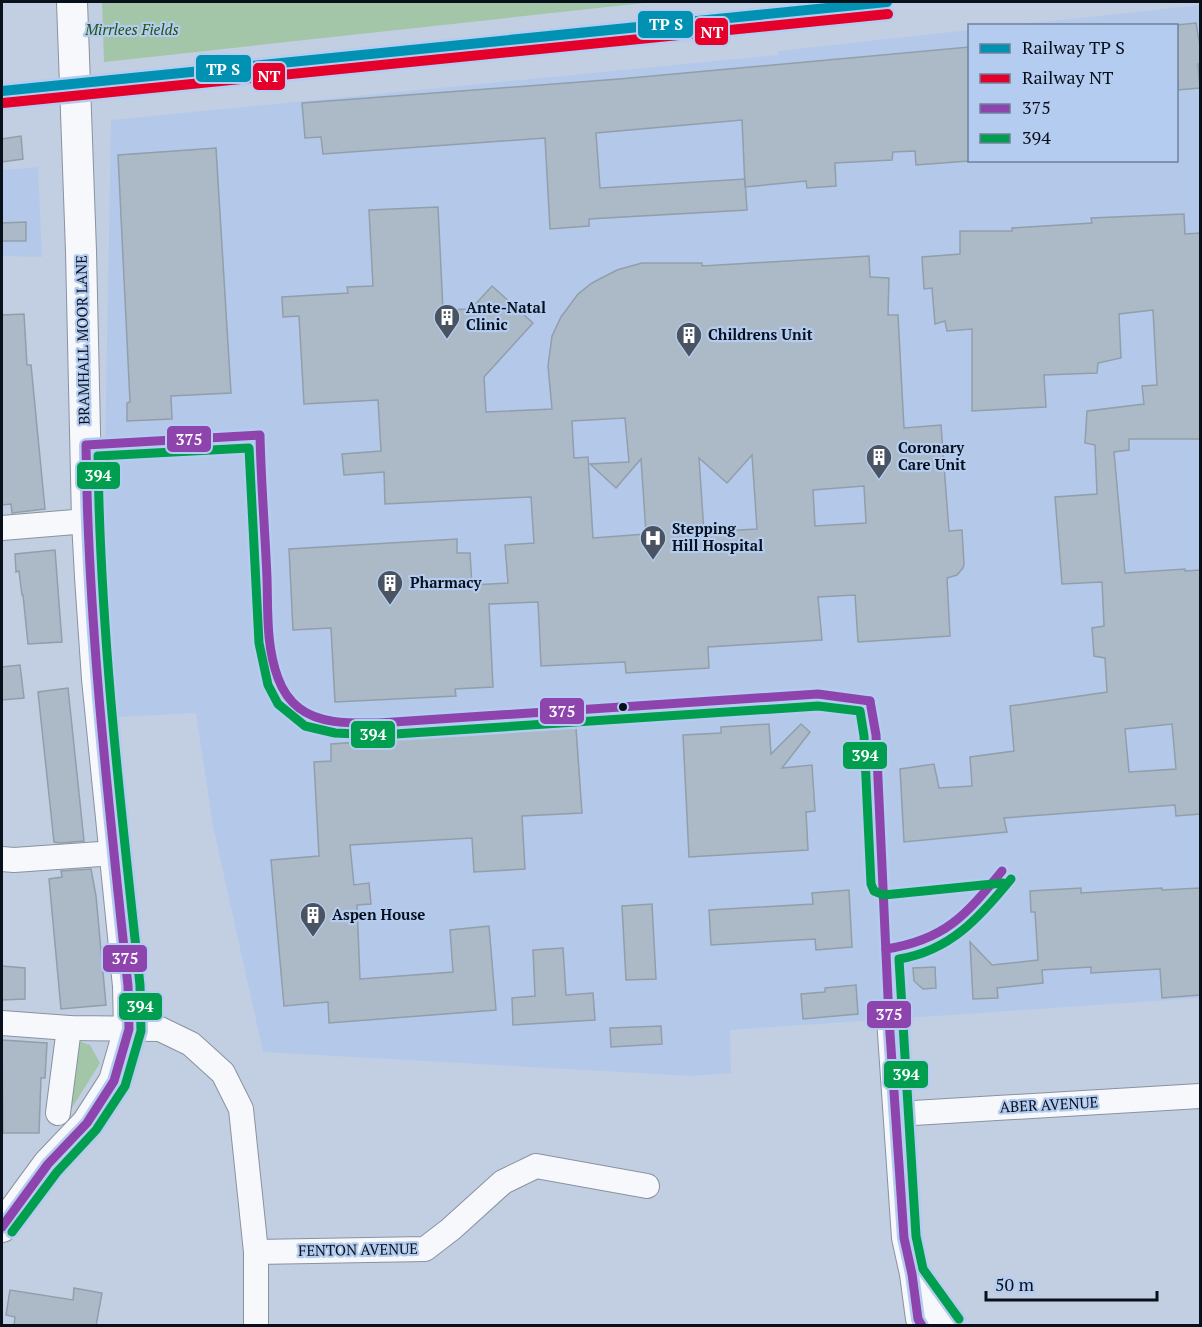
<svg xmlns="http://www.w3.org/2000/svg" width="1202" height="1327" font-family="'PT Serif',serif">
	<rect width="100%" height="100%" fill="#c2cfe2"/>
	<g fill="#b4c9e9">
		<polygon points="1200,5 1200,998 730,1030 731,1073 693,1076 263,1052 213,826 196,713 119,717 108,611 104,511 111,120 778,55 778,51 969,30 970,160 1176,160 1176,26 1013,25"/>
		<polygon points="2,154 4,170 38,167 42,257 2,256"/>
	</g>
	<g fill="#a2c6a7">
		<polygon points="102,2 653,2 104,62"/>
		<polygon points="78,1041 90,1045 100,1063 70,1111"/>
	</g>
	<g fill="#acb9c7" stroke="#919eac" stroke-width="1.5" fill-rule="evenodd">
		<polygon points="1196,23 1200,46 1200,64 1198,64 1200,88 1178,90 1176,25"/>
		<polygon points="969,47 969,161 916,165 915,151 893,152 892,160 835,163 836,186 807,188 806,181 745,187 742,120 596,133 600,188 745,179 747,210 589,219 589,226 550,229 545,138 323,154 321,137 305,138 302,103 619,79"/>
		<polygon points="21,136 23,159 2,162 2,139"/>
		<polygon points="216,148 231,393 171,396 172,419 127,421 127,403 130,402 118,155"/>
		<path d="M438,207l5,103 28,-1 21,-23 41,37 -49,54 2,35 66,-3 -4,-43 4,-30 9,-19 17,-23 14,-11 25,-13 25,-7h60v3l167,-10 1,21 19,1 -1,37h10l6,113 37,-3 8,106 13,-1 2,34 -1,4 -6,7 -10,3 3,58 -92,6 -3,-47 -37,2 4,43 -114,7 1,21 -83,5 -1,-11 -84,4 -3,-64 -49,2 4,83 -38,2 1,7 -121,6 -4,-74 -38,2 -4,-81 168,-10v14h13l2,32 36,-2 -3,-38 29,-2 -3,-46 -146,7 -1,-32 -40,3 -2,-21 39,-3 -3,-51 -74,4 -5,-88 -16,1 -1,-20 66,-4 -1,-6 26,-1 -4,-76zM625,418l4,44 -39,2 26,24 25,-29 5,75 -53,4 -5,-81 -14,1 -2,-37zM752,455l5,74 -53,3 -5,-74 28,25zM864,486l2,37 -51,3 -2,-36z"/>
		<path d="M1184,214l1,20 15,-1v206h-71v11l-15,2 11,121 60,-4v2l15,-1v244l-24,2 -1,-11 -171,13 3,14 -103,10 -4,-73 34,-5 5,24 33,-2 -2,-29 44,-6 -4,-45 97,-14 -2,-34 -11,-2 -2,-28 12,-2 -2,-44 -40,2 -7,-87 42,-3 -2,-49 -10,-2 2,-32 57,-7 -2,-18 15,-1 -4,-75 -34,4 2,44 -23,5 -1,10 -53,2 2,32 -74,4v-82l-25,2 -2,-10 -10,3 -3,-36 -8,1 -2,-32 38,-3v-23h52v-3l80,-5 -1,-5zM1172,724l4,45 -47,3 -4,-43z"/>
		<polygon points="26,222 26,241 2,241 2,223"/>
		<polygon points="24,314 27,365 31,365 45,509 12,513 11,504 2,505 2,315"/>
		<polygon points="55,550 62,642 28,644 23,595 22,595 19,571 16,572 15,554"/>
		<polygon points="20,665 24,698 2,700 2,667"/>
		<polygon points="68,688 84,841 60,843 54,842 38,692"/>
		<polygon points="769,724 771,754 801,724 810,732 782,768 812,765 815,811 806,812 808,850 689,857 683,735 721,733 721,727"/>
		<polygon points="576,728 582,813 522,816 525,869 474,872 472,838 350,845 354,885 369,883 371,904 357,905 360,979 453,972 450,930 489,926 496,1010 329,1023 328,1002 284,1006 271,860 319,856 314,762 331,761 331,744"/>
		<polygon points="91,869 96,896 106,1005 61,1009 49,879 62,877 61,871"/>
		<polygon points="1081,888 1081,893 1162,888 1162,890 1200,888 1200,995 1162,998 1160,969 1091,973 1091,967 1042,970 1043,983 997,988 998,998 973,999 970,942 992,965 1038,960 1035,912 1031,912 1030,891"/>
		<polygon points="849,890 852,947 816,950 815,939 711,945 709,910 813,904 812,893"/>
		<polygon points="652,904 656,979 626,980 622,906"/>
		<polygon points="563,948 566,995 593,993 595,1020 513,1025 512,998 535,996 533,950"/>
		<polygon points="2,966 25,968 25,999 2,1000"/>
		<polygon points="935,967 936,988 923,989 914,981 913,968"/>
		<polygon points="856,985 858,1014 803,1019 801,994 825,992 825,988"/>
		<polygon points="661,1026 662,1044 611,1047 610,1028"/>
		<polygon points="2,1040 47,1043 45,1078 41,1078 39,1133 3,1133"/>
		<polygon points="74,1288 102,1293 96,1326 14,1326 15,1317 6,1315 10,1290 73,1300"/>
	</g>
	<g fill="none" stroke-linecap="round" stroke-linejoin="round">
		<g stroke="#8992a1" stroke-width="26">
			<g id="minor">
				<polyline points="2,528 87,521"/>
				<polyline points="2,859 14,860 115,853"/>
				<polyline points="889,1019 904,1238 912,1274 918,1319 922,1326"/>
				<polyline points="2,1023 69,1028 160,1029 191,1044 223,1073 241,1109 256,1252 256,1326"/>
				<polyline points="58,1113 69,1028"/>
				<polyline points="897,1114 1200,1096"/>
				<polyline points="256,1252 425,1249 451,1229 503,1182 536,1166 647,1186"/>
				<polyline points="914,1276 949,1326"/>
			</g>
		</g>
		<g stroke="#8992a1" stroke-width="32">
			<polyline id="tertiary" points="2,1227 48,1164 87,1123 114,1081 129,1029 128,986 97,679 90,577 87,521 81,251 72,2"/>
		</g>
		<use href="#minor" stroke="#f6f8fb" stroke-width="24"/>
		<use href="#tertiary" stroke="#f6f8fb" stroke-width="30"/>
		<g stroke="#b4ccf0" stroke-width="14">
			<g id="bus-1">
				<polyline points="870,701 876,735 889,1019 904,1238 912,1274 918,1319 922,1326"/>
				<path d="M886,949c59,-9 80,-34 116,-78"/>
				<path d="M2,1227l46,-63 39,-41 27,-42 15,-52 -1,-43c-19,-180 -40,-360 -42,-541l174,-10c1,48 5,95 7,143 1,33 -1,68 11,100 4,11 12,23 21,30 22,17 54,15 80,15l439,-29 52,7"/>
			</g>
		</g>
		<g stroke="#b4ccf0" stroke-width="14">
			<g id="bus-2">
				<path d="M12,1232l45,-60 39,-42 29,-44 16,-55 -1,-46c-19,-176 -40,-352 -42,-529l151,-8 10,195 9,42 10,19 27,22 30,7 45,2 438,-29 42,5 4,25 7,148 3,7 10,4 119,-12"/>
				<path d="M959,1319l-36,-50 -7,-33 -17,-277c51,-8 81,-42 112,-80"/>
			</g>
		</g>
		<use href="#bus-1" stroke="#8e44ad" stroke-width="9"/>
		<use href="#bus-2" stroke="#009e4e" stroke-width="9"/>
		<g stroke="#b4ccf0" stroke-width="15">
			<polyline id="rail-1" points="2,91 887,2"/>
		</g>
		<g stroke="#b4ccf0" stroke-width="15">
			<polyline id="rail-2" points="3,103 888,14"/>
		</g>
		<use href="#rail-1" stroke="#0192b3" stroke-width="10"/>
		<use href="#rail-2" stroke="#e4002b" stroke-width="10"/>
	</g>
	<defs>
		<g id="building-pin" transform="scale(1.35)"><path d="M0 17L-7.5 6A9.5 9.5 0 1 1 7.5 6Z" fill="#495361" stroke="#b4ccf0"/><path d="M-4-6H4V6H1V3H-1V6H-4ZM-2.5-4.3h1.7v1.8h-1.7ZM.8-4.3h1.7v1.8H.8ZM-2.5-1h1.7V.8h-1.7ZM.8-1h1.7V.8H.8Z" fill="#fff"/></g>
		<g id="hospital-pin" transform="scale(1.35)"><path d="M0 17L-7.5 6A9.5 9.5 0 1 1 7.5 6Z" fill="#495361" stroke="#b4ccf0"/><path d="M-5-5h3v3.5h4V-5h3V5h-3V1.5h-4V5h-3Z" fill="#fff"/></g>
	</defs>
	<g fill-rule="evenodd">
		<use href="#building-pin" x="447" y="317"/>
		<use href="#building-pin" x="689" y="335"/>
		<use href="#building-pin" x="879" y="457"/>
		<use href="#hospital-pin" x="653" y="538"/>
		<use href="#building-pin" x="390" y="583"/>
		<use href="#building-pin" x="313" y="915"/>
	</g>
	<circle fill="#08101c" stroke="#b4ccf0" stroke-width="2" cx="623" cy="707" r="5"/>
	<g text-anchor="middle" stroke-width="4.5" stroke-linejoin="round" paint-order="stroke">
		<g font-size="15" font-style="italic" fill="#22520f" stroke="#b4ccf0">
			<text x="132" y="35">Mirrlees Fields</text>
		</g>
		<g font-size="15" font-weight="bold" fill="#08101c" stroke="#b4ccf0" text-anchor="start">
			<text x="466" y="313">Ante-Natal<tspan x="466" dy="17">Clinic</tspan></text>
			<text x="708" y="340">Childrens Unit</text>
			<text x="898" y="453">Coronary<tspan x="898" dy="17">Care Unit</tspan></text>
			<text x="672" y="534">Stepping<tspan x="672" dy="17">Hill Hospital</tspan></text>
			<text x="410" y="588">Pharmacy</text>
			<text x="332" y="920">Aspen House</text>
		</g>
		<g font-size="15" fill="#08101c" stroke="#b4ccf0">
			<text transform="translate(83 340) rotate(-91)" y="5">BRAMHALL MOOR LANE</text>
			<text transform="translate(1049 1105) rotate(-3)" y="5">ABER AVENUE</text>
			<text transform="translate(358 1250) rotate(-1)" y="5">FENTON AVENUE</text>
		</g>
	</g>
	<g stroke="#b4ccf0" stroke-width="2">
		<rect x="637" y="10" width="57" height="29" rx="6" fill="#0192b3"/>
		<rect x="694" y="17" width="35" height="29" rx="6" fill="#e4002b"/>
		<rect x="195" y="54" width="57" height="29" rx="6" fill="#0192b3"/>
		<rect x="252" y="62" width="34" height="29" rx="6" fill="#e4002b"/>
		<rect x="166" y="425" width="46" height="28" rx="6" fill="#8e44ad"/>
		<rect x="76" y="461" width="45" height="29" rx="6" fill="#009e4e"/>
		<rect x="539" y="697" width="46" height="28" rx="6" fill="#8e44ad"/>
		<rect x="350" y="720" width="46" height="29" rx="6" fill="#009e4e"/>
		<rect x="842" y="741" width="46" height="29" rx="6" fill="#009e4e"/>
		<rect x="102" y="944" width="46" height="29" rx="6" fill="#8e44ad"/>
		<rect x="118" y="992" width="45" height="29" rx="6" fill="#009e4e"/>
		<rect x="866" y="1000" width="46" height="29" rx="6" fill="#8e44ad"/>
		<rect x="883" y="1060" width="46" height="29" rx="6" fill="#009e4e"/>
	</g>
	<g font-size="16" text-anchor="middle" font-weight="bold" fill="#fff">
		<text x="666" y="30">TP S</text>
		<text x="712" y="38">NT</text>
		<text x="223" y="75">TP S</text>
		<text x="269" y="82">NT</text>
		<text x="189" y="445">375</text>
		<text x="98" y="481">394</text>
		<text x="562" y="717">375</text>
		<text x="373" y="740">394</text>
		<text x="865" y="761">394</text>
		<text x="125" y="964">375</text>
		<text x="140" y="1012">394</text>
		<text x="889" y="1020">375</text>
		<text x="906" y="1080">394</text>
	</g>
	<rect width="1202" height="1327" fill="none" stroke="#08101c" stroke-width="6"/>
	<rect x="968" y="24" width="210" height="138" fill="#b4ccf0" stroke="#6f819b" stroke-width="1.5"/>
	<rect x="980" y="44" width="30" height="9" fill="#0192b3" stroke="#6f819b" stroke-width="1.5"/>
	<text x="1022" y="54" font-size="18" fill="#08101c">Railway TP S</text>
	<rect x="980" y="74" width="30" height="9" fill="#e4002b" stroke="#6f819b" stroke-width="1.5"/>
	<text x="1022" y="84" font-size="18" fill="#08101c">Railway NT</text>
	<rect x="980" y="104" width="30" height="9" fill="#8e44ad" stroke="#6f819b" stroke-width="1.5"/>
	<text x="1022" y="114" font-size="18" fill="#08101c">375</text>
	<rect x="980" y="134" width="30" height="9" fill="#009e4e" stroke="#6f819b" stroke-width="1.5"/>
	<text x="1022" y="144" font-size="18" fill="#08101c">394</text>
	<path d="M986 1291v9h171v-9" fill="none" stroke="#08101c" stroke-width="3"/>
	<text x="995" y="1291" font-size="18" fill="#08101c" stroke="#b4ccf0" stroke-width="4.5" paint-order="stroke">50 m</text>
</svg>
